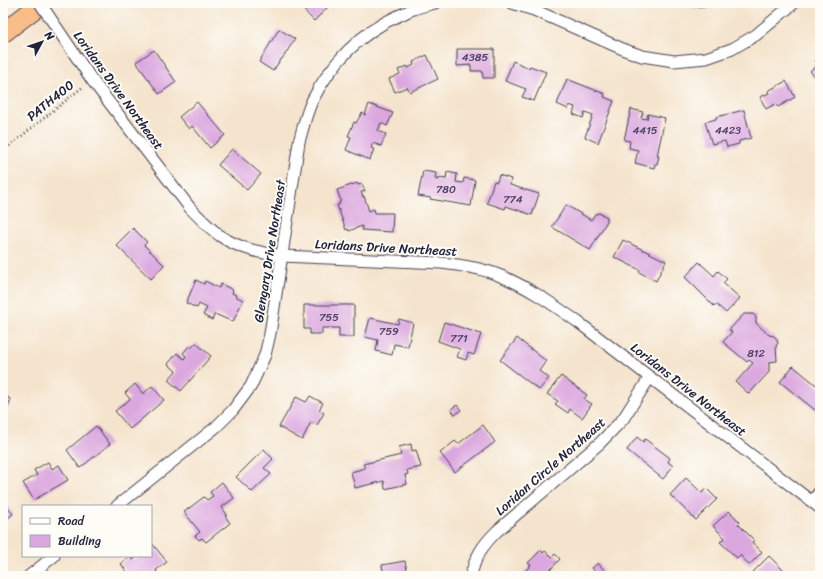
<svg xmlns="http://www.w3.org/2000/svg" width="823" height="579" font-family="Sriracha,sans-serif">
	<rect width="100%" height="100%" fill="#fdfcf7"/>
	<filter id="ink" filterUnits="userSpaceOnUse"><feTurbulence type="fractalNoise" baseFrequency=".025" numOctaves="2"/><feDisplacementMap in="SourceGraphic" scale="8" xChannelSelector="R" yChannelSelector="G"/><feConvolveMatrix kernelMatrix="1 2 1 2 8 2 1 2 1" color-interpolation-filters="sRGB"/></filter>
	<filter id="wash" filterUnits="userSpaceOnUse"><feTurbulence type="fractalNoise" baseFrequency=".012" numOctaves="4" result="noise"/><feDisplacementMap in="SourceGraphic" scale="16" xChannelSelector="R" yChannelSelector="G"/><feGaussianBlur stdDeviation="0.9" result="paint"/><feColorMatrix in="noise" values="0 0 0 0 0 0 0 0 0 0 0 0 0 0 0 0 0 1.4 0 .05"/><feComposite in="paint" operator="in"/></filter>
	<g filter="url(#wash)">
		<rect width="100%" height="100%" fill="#f5e4cd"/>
		<g id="blocks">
			<g fill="#dba7df">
				<polygon points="304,3 327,3 326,4 328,7 314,21 301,7"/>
				<polygon points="674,3 709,3 709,6 693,7 693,4 674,6"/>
				<polygon points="279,29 295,39 282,59 281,59 273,71 259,62"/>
				<polygon points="457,49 494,49 494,78 483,78 482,71 471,71 471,65 457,66"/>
				<polygon points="154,50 176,82 159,94 136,62"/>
				<polygon points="427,55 438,79 410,92 407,87 395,92 389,79 400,74 398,70 407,66 408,68 414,65 413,62"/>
				<polygon points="820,57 820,82 810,71 818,64 815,61"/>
				<polygon points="513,61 529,68 530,66 546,72 534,101 522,97 526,89 505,81"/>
				<polygon points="567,79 605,94 604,97 614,101 598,143 585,137 593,115 585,112 583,118 573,114 575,107 569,105 568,109 557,104"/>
				<polygon points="786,81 795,97 778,107 775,104 766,109 760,97 769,93 768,91"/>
				<polygon points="197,102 225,135 210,148 192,126 189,129 179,117"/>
				<polygon points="369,104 393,113 387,126 381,123 378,131 386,134 381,146 373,143 371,148 374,149 370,160 346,150 351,137 348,136 354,122 356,123 362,113 365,115"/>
				<polygon points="631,109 643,112 641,118 647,119 648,114 665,118 657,156 659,156 657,164 655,164 654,168 635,163 638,150 629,148 630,141 624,140"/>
				<polygon points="744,110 751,138 739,141 739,144 727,147 725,141 712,144 705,122 716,119 716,117"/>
				<polygon points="232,149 261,174 247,190 218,165"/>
				<polygon points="423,171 436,173 435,179 439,180 439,178 446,179 447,172 457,174 456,182 463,183 464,178 475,180 471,206 430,199 431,198 418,196"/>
				<polygon points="499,175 511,179 510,185 539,194 532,215 506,206 505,209 487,203 494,181 497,182"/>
				<polygon points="357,183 358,185 362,184 365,191 361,192 363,197 364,196 369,211 374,209 375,213 393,213 392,232 362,230 362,226 349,231 348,229 346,230 337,205 340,204 339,202 341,201 337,190"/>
				<polygon points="566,205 591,220 595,214 599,213 607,217 607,221 590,250 552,227"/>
				<polygon points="133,228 147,242 144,245 164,265 151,279 116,245"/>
				<polygon points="623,240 666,261 656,281 639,272 640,270 614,257"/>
				<polygon points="699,262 714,276 718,271 727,279 723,283 740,298 726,313 716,304 714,306 685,277"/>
				<polygon points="196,280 204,284 205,281 219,288 221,284 233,290 232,293 236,295 235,296 243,300 233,322 215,314 212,320 203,315 207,308 199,304 197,308 186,303"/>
				<polygon points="304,305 354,305 354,337 339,337 339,328 322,328 322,334 310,334 310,329 304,329"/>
				<polygon points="744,314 753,314 756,317 756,323 769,335 774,336 776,338 778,343 776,346 777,361 769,362 769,372 749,394 736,382 753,363 749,360 747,362 723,342 732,332 729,330"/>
				<polygon points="370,318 398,324 399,319 413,323 408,347 394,344 392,355 376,351 378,340 365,337"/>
				<polygon points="444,322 481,334 474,355 468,353 466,360 457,357 460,349 438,341"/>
				<polygon points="517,338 546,361 539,371 549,378 539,390 500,360"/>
				<polygon points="196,343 211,356 181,391 168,380 176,371 168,364 177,353 184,359 186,356 183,353 189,346 191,348"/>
				<polygon points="793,366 820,388 820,404 815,410 780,382"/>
				<polygon points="561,376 587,395 584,399 592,404 582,418 570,409 568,413 555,404 558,401 547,394"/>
				<polygon points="135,384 143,394 152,386 164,400 130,429 115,411 130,399 125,393"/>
				<polygon points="6,396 10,399 10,402 8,407 4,408 3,408 3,397"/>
				<polygon points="310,396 323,403 319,410 324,413 317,425 311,422 302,440 279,427 296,397 306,402"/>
				<polygon points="457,405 461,410 455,415 451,409"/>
				<polygon points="483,425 495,442 455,472 440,453 455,441 458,444"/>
				<polygon points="96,426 110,444 80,468 67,450"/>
				<polygon points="637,437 643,442 645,439 670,458 668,462 673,466 663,479 627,450"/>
				<polygon points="411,444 412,451 416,450 421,467 407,470 408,474 405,475 407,484 385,489 384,481 355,488 351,472 365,468 363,464 401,455 399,447"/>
				<polygon points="264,449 273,459 264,468 271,474 252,492 236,477"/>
				<polygon points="48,462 52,469 59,465 68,480 34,500 23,483 37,475 34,470"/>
				<polygon points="686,478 702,493 706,488 717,499 696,520 670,495"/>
				<polygon points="222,482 234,498 222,507 227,515 225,516 230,523 206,542 202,538 199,540 195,536 200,532 184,512 204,497 207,500 213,496 210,492"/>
				<polygon points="3,501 13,514 3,522"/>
				<polygon points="729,511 740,522 738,524 754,540 752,542 762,552 749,565 740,555 737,558 720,542 725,538 713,526"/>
				<polygon points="151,542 167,562 156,570 157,572 152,576 130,576 121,564 130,556 133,560 138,556 151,556"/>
				<polygon points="541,550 543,553 545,551 552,557 555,554 560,559 550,570 555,576 520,576 531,565 528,563"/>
				<polygon points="769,556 789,576 757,576 753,572"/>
				<polygon points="405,561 408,576 384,576 382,565"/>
				<polygon points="598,563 604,570 598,575 592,568"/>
			</g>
		</g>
	</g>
	<g filter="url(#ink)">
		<use href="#blocks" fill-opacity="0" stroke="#423f51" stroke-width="1"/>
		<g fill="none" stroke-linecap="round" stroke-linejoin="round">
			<g stroke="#423f51" stroke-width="8">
				<polyline id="lane" points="810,500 820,487"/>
			</g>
			<g stroke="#423f51" stroke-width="13">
				<g id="street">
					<polyline points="512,3 534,10 625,50 642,56 674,61 706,58 732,49 756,35 794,3"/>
					<path d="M92,80l98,128c10,10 20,21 32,29 18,12 40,16 60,19l159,7c18,2 35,4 52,10 31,11 58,30 85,49l242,186"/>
					<path d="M117,506l99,-79 17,-17 18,-24 14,-31 5,-21 29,-192c4,-14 7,-28 13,-41 19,-38 49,-69 88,-86 5,-2 10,-5 14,-6 7,-3 14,-4 21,-6"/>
					<polyline points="29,576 54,556"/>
					<path d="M471,576c4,-20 12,-31 26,-45l103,-88 23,-24 27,-42"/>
				</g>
			</g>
			<g stroke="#423f51" stroke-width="21">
				<polyline id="highway" points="3,33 42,3"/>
			</g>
			<polyline stroke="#423f51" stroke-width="2.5" stroke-dasharray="1 3" stroke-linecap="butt" points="3,151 84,86"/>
			<use href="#lane" stroke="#fff" stroke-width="5.5"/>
			<use href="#street" stroke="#fff" stroke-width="11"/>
			<use href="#highway" stroke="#f8bd89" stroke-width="19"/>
			<g stroke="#423f51" stroke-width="13" stroke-linecap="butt">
				<polyline id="street-bridge" points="40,3 92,80"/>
			</g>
			<use href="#street-bridge" stroke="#fff" stroke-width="11"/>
		</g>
	</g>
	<g text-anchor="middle" stroke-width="4" stroke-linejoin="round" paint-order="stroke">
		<g font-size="11" fill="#504364">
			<text x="475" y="61">4385</text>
			<text x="645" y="134">4415</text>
			<text x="728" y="134">4423</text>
			<text x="446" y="193">780</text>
			<text x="513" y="203">774</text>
			<text x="329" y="321">755</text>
			<text x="389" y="335">759</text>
			<text x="459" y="342">771</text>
			<text x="756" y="357">812</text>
		</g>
		<g font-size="13" fill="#22223b" stroke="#fdfcf7">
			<text transform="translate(119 90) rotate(54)" y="5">Loridans Drive Northeast</text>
			<text transform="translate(50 100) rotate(-39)" y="5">PATH400</text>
			<text transform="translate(386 247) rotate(3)" y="5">Loridans Drive Northeast</text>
			<text transform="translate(269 251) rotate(-81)" y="5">Glengary Drive Northeast</text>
			<text transform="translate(689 389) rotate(38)" y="5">Loridans Drive Northeast</text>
			<text transform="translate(550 466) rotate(-41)" y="5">Loridan Circle Northeast</text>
		</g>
	</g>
	<rect width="823" height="579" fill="none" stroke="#fdfcf7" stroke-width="16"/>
	<rect x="22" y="505" width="130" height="52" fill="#fdfcf7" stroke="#a5a5ac"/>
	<rect x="30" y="518" width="20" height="6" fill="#ffffff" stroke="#a5a5ac"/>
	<text x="58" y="525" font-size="12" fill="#22223b">Road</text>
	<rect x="30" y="535" width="20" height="12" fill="#dba7df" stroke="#a5a5ac"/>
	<text x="58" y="545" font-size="12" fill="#22223b">Building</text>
	<g transform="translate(42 42) rotate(50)" stroke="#fdfcf7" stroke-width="3" paint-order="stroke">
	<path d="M0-3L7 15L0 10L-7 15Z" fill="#22223b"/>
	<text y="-6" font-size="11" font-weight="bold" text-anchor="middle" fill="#22223b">N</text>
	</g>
</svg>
